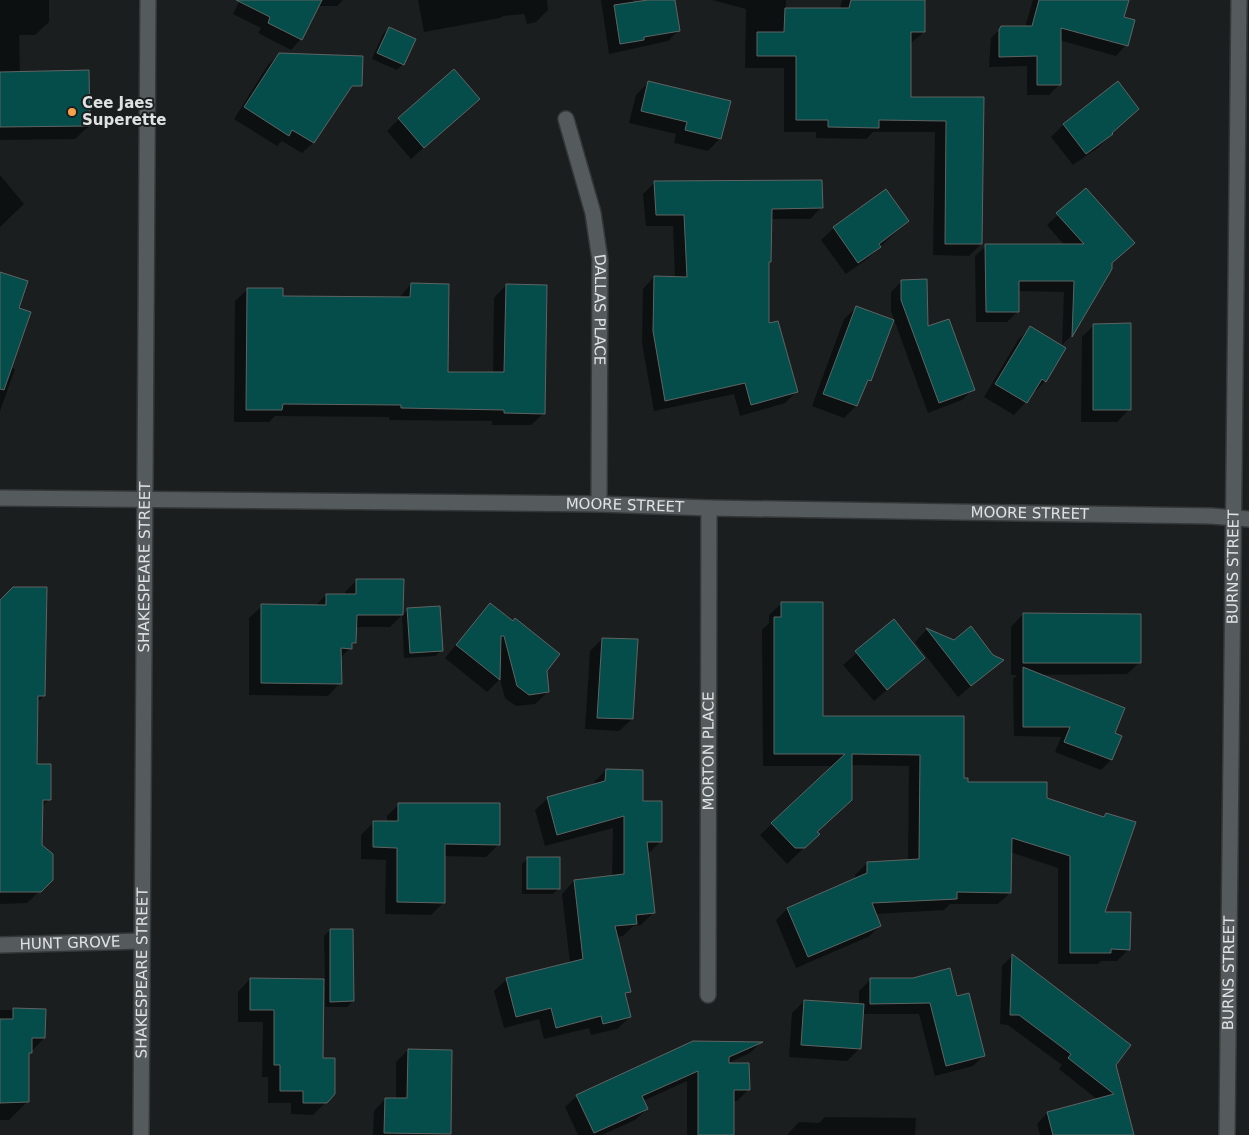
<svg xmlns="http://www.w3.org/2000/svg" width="1249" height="1135" font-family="'DejaVu Sans',sans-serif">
	<rect width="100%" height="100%" fill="#1a1e1f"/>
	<g fill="#0007">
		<polygon points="0,0 49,0 49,22 35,35 19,35 20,73 89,126 75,139 0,140"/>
		<polygon points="240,0 343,0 337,6 317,6 301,39 291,50 258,33 261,28 233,14"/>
		<polygon points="418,0 547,0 548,10 536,22 527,24 524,14 503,16 500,18 424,32"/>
		<polygon points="601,0 633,0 636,10 655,0 674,0 679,30 668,41 609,54"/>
		<polygon points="712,0 786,0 786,9 840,9 842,0 924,0 924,32 910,44 909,98 983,98 981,244 969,256 933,255 935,132 873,132 866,139 816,138 816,132 784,132 784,68 745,68 746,9"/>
		<polygon points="1033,0 1120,0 1126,45 1116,56 1059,40 1059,85 1049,95 1027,95 1027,66 989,67 991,38 1002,27 1025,27"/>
		<polygon points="389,28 403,64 397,70 372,59 383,34"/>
		<polygon points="279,54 350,87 313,143 302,153 282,141 277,146 234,119 268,65"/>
		<polygon points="648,83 720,138 708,151 674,143 676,134 629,123 636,95"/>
		<polygon points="1118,83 1112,134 1099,147 1073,165 1051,137 1063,125"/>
		<polygon points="478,99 411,159 387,131 399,119"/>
		<polygon points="0,175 24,204 0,227"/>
		<polygon points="654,183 821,208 810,219 771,219 770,262 768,264 768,325 796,392 785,403 740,416 734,394 654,411 642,343 643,289 654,277 675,278 673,226 646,226 643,194"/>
		<polygon points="1086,189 1110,269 1071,336 1062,345 1064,292 1018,291 1018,311 1007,322 976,322 975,256 986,246 1065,246 1047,225"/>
		<polygon points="886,191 908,221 867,259 846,274 821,240 834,228"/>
		<polygon points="0,273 18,309 11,368 15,369 0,411"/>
		<polygon points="902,281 927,328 973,389 962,400 928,413 891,311 891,292"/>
		<polygon points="411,284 447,373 493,373 494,298 506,285 544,413 531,425 492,425 492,421 389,420 389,417 275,416 269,422 234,422 235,301 248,289 282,297 399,298"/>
		<polygon points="857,307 870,380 864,386 856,406 844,418 812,406 844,319"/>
		<polygon points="1094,325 1129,410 1117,422 1081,422 1082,337"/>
		<polygon points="1030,328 1045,381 1014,415 984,397 1018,340"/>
		<polygon points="357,580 402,580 402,615 408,610 441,651 435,656 404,658 402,615 390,627 355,627 355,643 340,658 340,683 328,696 249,695 249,618 262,606 315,606 326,595 345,595 345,592"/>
		<polygon points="0,598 3,598 44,696 36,703 36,765 49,799 42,807 41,845 51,880 27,903 0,904"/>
		<polygon points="490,604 545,670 548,692 535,704 516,706 505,698 500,679 487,692 445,658"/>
		<polygon points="781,604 822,717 963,717 963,780 967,783 1046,799 1103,818 1107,814 1103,913 1129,949 1117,961 1101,961 1098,964 1058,964 1058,868 1010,852 1010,893 998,904 950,904 944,910 875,914 880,926 868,937 796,968 776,920 787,909 856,880 855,875 867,863 908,861 909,766 851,765 816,833 806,846 787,864 760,835 834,766 763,766 762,630 769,623 769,615"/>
		<polygon points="1023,614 1140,662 1127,674 1038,675 1120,736 1111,760 1101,770 1055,752 1061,737 1014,736 1013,679 1017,675 1011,675 1011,627"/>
		<polygon points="894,621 924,658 874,701 843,665"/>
		<polygon points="926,630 992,656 1002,660 958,697 915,642"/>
		<polygon points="602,639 632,719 619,731 585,729 590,651"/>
		<polygon points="606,770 642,802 660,842 648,854 653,913 641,925 633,926 623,936 616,937 629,991 625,996 630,1017 617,1029 591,1035 589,1028 544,1039 539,1019 504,1028 494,991 507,979 570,963 562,894 574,881 612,877 613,828 545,846 535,810 548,798 594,786 594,782"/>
		<polygon points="399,804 498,845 486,857 444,856 444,902 431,915 385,914 386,860 361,859 361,835 373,823 387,823 387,816"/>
		<polygon points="528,858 559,888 553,894 522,894 522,864"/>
		<polygon points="330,930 353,1001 347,1007 325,1007 325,986 322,986 322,1059 334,1094 313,1115 291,1114 291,1103 268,1103 268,1077 262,1077 263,1022 238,1022 238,992 250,979 325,980 324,936"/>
		<polygon points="1012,956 1130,1045 1115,1065 1133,1135 1040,1135 1037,1124 1047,1113 1098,1100 1059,1069 1062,1065 1008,1025 1000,1024 1002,966"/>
		<polygon points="870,980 956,997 984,1055 973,1066 935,1076 919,1014 862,1014 860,1048 847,1061 789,1057 792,1013 804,1001 859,1005 859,991"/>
		<polygon points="0,1010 44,1010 44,1038 28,1055 28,1101 9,1120 0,1120"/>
		<polygon points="694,1043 760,1043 750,1053 726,1064 749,1089 737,1101 733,1101 732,1135 687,1135 687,1081 643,1101 647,1109 635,1120 602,1135 578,1135 565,1107 577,1096"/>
		<polygon points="408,1050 451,1051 450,1135 373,1135 374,1111 385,1099 396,1099 396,1062"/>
		<polygon points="825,1117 916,1118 915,1135 787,1135 799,1122 819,1123"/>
	</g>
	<g fill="#044d4b" stroke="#5f6463">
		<polygon points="236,0 322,0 302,40 268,23 270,17"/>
		<polygon points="648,0 675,0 680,31 644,37 644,40 620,44 614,5"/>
		<polygon points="851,0 925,0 925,32 911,32 911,97 984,97 982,244 945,244 946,121 879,120 879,128 828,127 828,120 796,120 796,56 757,56 757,32 784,32 785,8 849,8"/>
		<polygon points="1039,0 1129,0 1124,17 1135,20 1128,46 1061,28 1061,85 1037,85 1037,56 999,57 999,30 1001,26 1032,26"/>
		<polygon points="389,27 416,39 404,65 377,53"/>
		<polygon points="279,53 363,56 362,86 352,86 314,143 292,130 289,136 244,107"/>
		<polygon points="454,69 480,99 424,148 398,118"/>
		<polygon points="89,70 90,126 0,127 0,72"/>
		<polygon points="648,81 731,101 721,139 685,130 687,122 641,111"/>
		<polygon points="1118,81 1139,109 1112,133 1113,134 1086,154 1063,124"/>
		<polygon points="822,180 823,208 772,209 771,262 769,262 769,323 778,321 798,392 751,405 745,383 665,401 653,331 654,276 687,277 684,215 656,215 654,181"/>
		<polygon points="1086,188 1135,243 1112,263 1112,269 1072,337 1074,281 1019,281 1019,312 986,312 985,244 1084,244 1056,213"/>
		<polygon points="886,189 909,221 879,244 881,247 858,263 833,227"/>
		<polygon points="0,272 28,281 19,308 31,312 4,390 0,389"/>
		<polygon points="927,279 928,326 949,319 975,390 939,403 901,300 901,280"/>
		<polygon points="411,283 449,284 448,372 504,372 506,284 547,285 545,414 504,413 504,410 401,408 401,405 283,404 282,410 246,410 247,288 283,288 283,296 410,297"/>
		<polygon points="856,306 894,320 871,381 868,380 857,406 823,394"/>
		<polygon points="1131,323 1131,410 1093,410 1093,324"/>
		<polygon points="1030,326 1066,348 1046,382 1042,379 1027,403 995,384"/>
		<polygon points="356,579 404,579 403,615 357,615 356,643 352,643 352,649 341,648 342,684 261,683 261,604 326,605 326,594 356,594"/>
		<polygon points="13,587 47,587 45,696 38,696 37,764 51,764 51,800 43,800 42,845 53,854 53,880 41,892 0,892 0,600"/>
		<polygon points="781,602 823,602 823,716 964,716 964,778 968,778 968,782 1047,782 1047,798 1104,817 1106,813 1136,822 1105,912 1131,912 1130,950 1111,949 1111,953 1070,953 1070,856 1012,838 1011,893 957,892 957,899 872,903 881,926 808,957 787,908 867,873 867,862 919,859 920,755 852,754 852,800 817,832 820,834 805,848 795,848 771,823 845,754 774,754 774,617 781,617"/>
		<polygon points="490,603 513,621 515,618 560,654 547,671 549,692 529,695 517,686 504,636 501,636 500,680 456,645"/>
		<polygon points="440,606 443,651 410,653 407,608"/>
		<polygon points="1023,613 1141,614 1141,663 1023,663"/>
		<polygon points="894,619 925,658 887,690 855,651"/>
		<polygon points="971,626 993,655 1004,660 971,686 926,628 954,640"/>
		<polygon points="602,638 638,639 633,719 597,718"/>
		<polygon points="1023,667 1125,708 1115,733 1122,736 1112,760 1064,742 1070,727 1023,727"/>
		<polygon points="606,769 643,770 643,801 662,801 662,842 647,842 655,913 636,915 637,924 615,926 631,992 625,993 631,1017 603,1024 601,1016 556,1028 551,1008 516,1017 506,978 583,959 574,880 624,874 624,816 557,835 547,797 605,781"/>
		<polygon points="398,803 500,803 500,845 445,844 445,903 397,902 397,848 373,847 373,821 398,821"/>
		<rect x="527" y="857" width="33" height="32"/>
		<polygon points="330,929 353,929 354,1001 330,1002"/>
		<polygon points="1012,954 1131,1045 1116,1065 1134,1135 1053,1135 1047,1112 1114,1094 1068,1058 1071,1054 1019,1015 1010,1015"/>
		<polygon points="950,968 957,996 969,993 985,1056 946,1066 930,1003 870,1004 870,978 913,978"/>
		<polygon points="250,978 324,979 323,1058 335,1058 335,1094 327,1103 303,1103 303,1091 280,1091 280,1065 274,1065 274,1010 250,1010"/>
		<polygon points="804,1000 864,1004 861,1049 801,1045"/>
		<polygon points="13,1008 46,1009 45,1038 32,1038 32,1053 29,1053 29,1102 0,1103 0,1019 13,1019"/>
		<polygon points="693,1041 763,1042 729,1057 729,1063 749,1063 750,1090 734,1090 734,1135 698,1135 698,1071 642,1096 648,1109 594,1133 576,1095"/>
		<polygon points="408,1049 452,1050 451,1134 384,1133 385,1098 407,1098"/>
	</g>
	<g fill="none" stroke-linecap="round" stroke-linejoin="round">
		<g stroke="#353839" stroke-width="18">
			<g id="street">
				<path id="s1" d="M566,119l27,94 7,47 -1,244"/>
				<path id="s2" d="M0,498l599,6 110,4 502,8 38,3"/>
				<path id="s3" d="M0,945l141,-4"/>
				<path id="s4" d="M708,995l1,-487"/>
				<path id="s5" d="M1227,1135l12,-1135"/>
			</g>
		</g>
		<g stroke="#353839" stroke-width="18">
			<g id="secondary">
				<path id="s6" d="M141,1135l7,-1135"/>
			</g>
		</g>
		<use href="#street" stroke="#555a5c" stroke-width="15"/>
		<use href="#secondary" stroke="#555a5c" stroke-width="15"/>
	</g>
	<circle fill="#f7a148" stroke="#1a1e1f" stroke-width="2" cx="72" cy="112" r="5"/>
	<g text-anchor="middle" stroke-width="4" stroke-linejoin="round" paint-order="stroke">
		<g font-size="15" font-weight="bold" fill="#dfe2e3" stroke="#1a1e1f" text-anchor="start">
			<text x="82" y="108">Cee Jaes<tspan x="82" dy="17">Superette</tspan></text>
		</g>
		<g font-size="15" fill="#dfe2e3" stroke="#1a1e1f">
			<text dy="5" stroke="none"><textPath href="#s1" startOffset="195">DALLAS PLACE</textPath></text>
			<text dy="5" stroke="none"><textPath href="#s2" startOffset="625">MOORE STREET</textPath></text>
			<text dy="5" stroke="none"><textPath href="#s2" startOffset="1030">MOORE STREET</textPath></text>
			<text dy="5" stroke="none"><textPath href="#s6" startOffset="568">SHAKESPEARE STREET</textPath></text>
			<text dy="5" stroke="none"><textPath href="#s5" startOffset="568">BURNS STREET</textPath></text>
			<text dy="5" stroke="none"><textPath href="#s4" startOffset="244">MORTON PLACE</textPath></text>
			<text dy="5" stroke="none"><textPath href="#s3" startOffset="70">HUNT GROVE</textPath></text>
			<text dy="5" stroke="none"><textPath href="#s6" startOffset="162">SHAKESPEARE STREET</textPath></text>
			<text dy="5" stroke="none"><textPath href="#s5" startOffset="162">BURNS STREET</textPath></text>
		</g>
	</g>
</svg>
